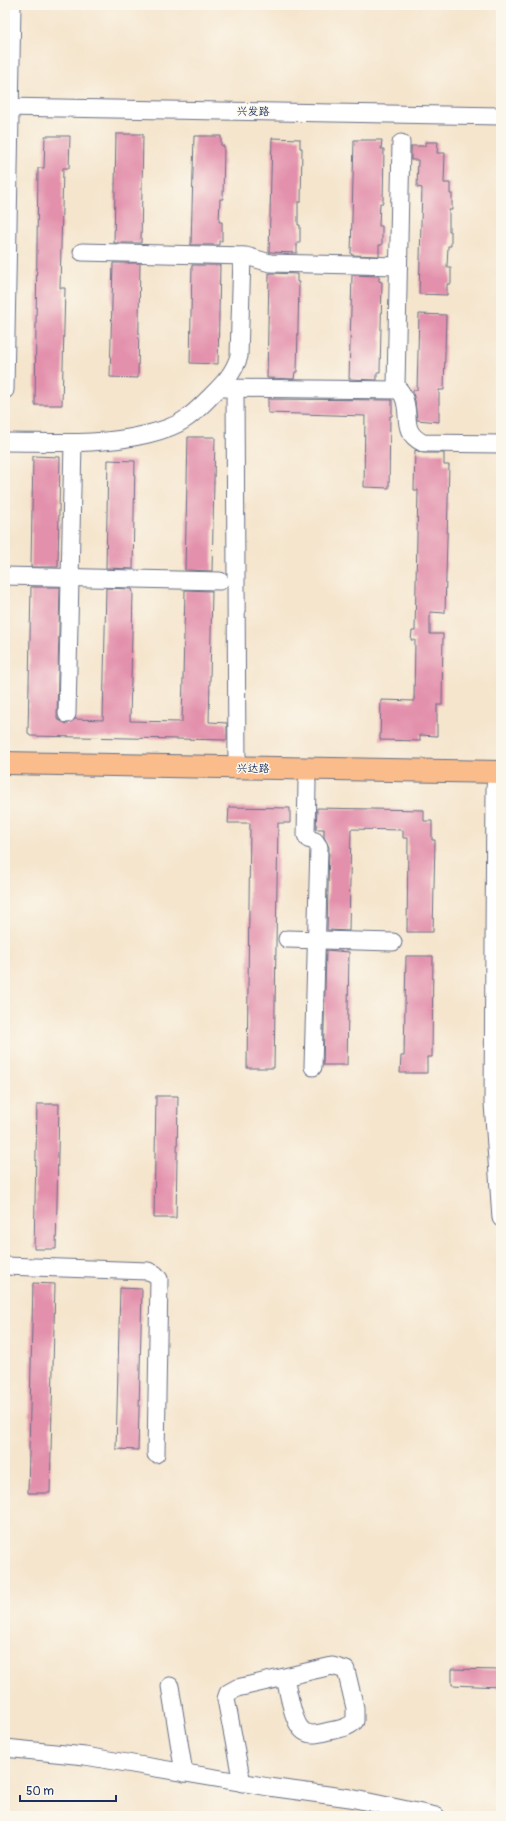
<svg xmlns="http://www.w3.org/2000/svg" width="506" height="1821" font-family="Pangolin,'LXGW WenKai TC',sans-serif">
	<rect width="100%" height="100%" fill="#fbf7ec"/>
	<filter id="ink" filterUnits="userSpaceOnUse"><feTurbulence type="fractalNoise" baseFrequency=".025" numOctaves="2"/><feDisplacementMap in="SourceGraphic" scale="8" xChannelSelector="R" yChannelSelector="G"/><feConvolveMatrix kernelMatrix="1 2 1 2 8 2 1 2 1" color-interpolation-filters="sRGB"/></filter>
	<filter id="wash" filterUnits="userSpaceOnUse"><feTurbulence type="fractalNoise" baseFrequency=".012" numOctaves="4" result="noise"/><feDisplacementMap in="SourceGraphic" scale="16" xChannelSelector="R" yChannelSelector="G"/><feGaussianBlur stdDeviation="0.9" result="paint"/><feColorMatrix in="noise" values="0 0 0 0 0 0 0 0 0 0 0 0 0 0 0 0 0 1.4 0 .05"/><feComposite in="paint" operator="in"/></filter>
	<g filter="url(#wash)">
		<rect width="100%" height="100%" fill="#f5e5cd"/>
		<g id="blocks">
			<g fill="#e390ac">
				<polygon points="116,134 143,134 141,243 114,243"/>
				<polygon points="45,136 70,136 69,168 63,168 60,288 65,288 62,405 35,405 38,168 44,168"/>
				<polygon points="194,136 221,136 221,145 224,146 223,199 220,199 219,222 222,222 222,241 219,241 219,245 191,245"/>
				<polygon points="272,138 300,139 300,148 302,148 301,202 298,202 298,225 300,225 300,243 297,243 297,253 269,252"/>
				<polygon points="354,140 382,140 381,149 384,149 383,203 380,203 379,226 382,226 382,245 379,245 379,256 352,255 351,254"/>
				<polygon points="425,142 438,142 437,153 445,153 444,183 450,183 450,194 452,194 452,210 449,210 449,231 451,231 451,246 448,246 447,267 451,267 451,284 447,284 447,295 419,294 422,188 417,187 418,160 411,160 411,146 425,146"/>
				<polygon points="113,263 140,263 138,378 110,377"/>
				<polygon points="192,265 220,265 218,364 190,363"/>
				<polygon points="269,273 297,274 297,282 299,282 297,372 295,372 294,379 267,378"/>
				<polygon points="352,275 379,276 379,281 382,282 380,372 377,372 377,380 349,379"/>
				<polygon points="419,314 446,315 444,390 439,390 439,422 417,420 415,401 413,393 413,390 417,390"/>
				<polygon points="268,399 392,400 392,416 390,416 389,488 364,487 365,416 268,413"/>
				<polygon points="188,437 215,437 212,571 185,570"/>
				<polygon points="415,450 423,453 444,453 444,465 449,465 445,613 430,612 430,634 443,634 442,705 437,705 437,736 420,735 420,741 380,740 381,700 414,701 415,640 411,640 412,631 415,631 418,490 414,490"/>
				<polygon points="33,456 60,457 58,567 31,567 31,565"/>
				<polygon points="108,460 135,461 133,569 106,568"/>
				<polygon points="31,587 60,587 57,719 67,724 75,719 103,720 106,588 132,589 133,593 130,721 182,722 185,590 212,591 209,722 227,723 227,740 30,736 28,733"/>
				<polygon points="229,807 290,808 290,823 278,823 274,1068 247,1068 250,823 228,823"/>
				<polygon points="317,808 424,810 424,821 432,821 432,840 435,840 433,932 407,932 408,838 403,838 403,830 351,829 349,931 327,930 329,847 324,837 324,829 316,829"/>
				<polygon points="326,950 349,952 347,1065 323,1065"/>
				<polygon points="406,956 433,956 432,1057 427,1057 427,1073 400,1073 401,1056 404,1056"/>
				<polygon points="156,1096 178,1096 176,1218 154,1218"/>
				<polygon points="37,1104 59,1104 56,1249 34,1249"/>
				<polygon points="33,1283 55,1284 50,1493 28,1493"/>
				<polygon points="120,1288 142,1289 138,1450 116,1449"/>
				<polygon points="452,1669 501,1670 501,1687 452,1685"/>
			</g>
		</g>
	</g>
	<g filter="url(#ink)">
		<use href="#blocks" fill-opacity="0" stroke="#676f85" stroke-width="1"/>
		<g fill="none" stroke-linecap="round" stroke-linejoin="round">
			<g stroke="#676f85" stroke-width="19">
				<g id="minor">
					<polyline points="5,107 501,116"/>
					<path d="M401,143l-5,242c2,4 6,7 7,11 9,18 -4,35 20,47l78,1"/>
					<polyline points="82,252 246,256 270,263 398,266"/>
					<polyline points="223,388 398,390"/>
					<polyline points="235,388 237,768"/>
					<polyline points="5,390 12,5"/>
					<path d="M5,442c50,0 94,4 143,-8 12,-3 26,-7 36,-14 11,-7 19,-16 28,-25 12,-12 22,-22 27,-39l3,-100"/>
					<polyline points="5,576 220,581"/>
					<polyline points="67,714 73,443"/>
					<polyline points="307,783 306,835 308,839 315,841 319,847 313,1067"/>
					<polyline points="495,786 493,1103 501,1218"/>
					<polyline points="287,939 393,942"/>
					<polyline points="5,1266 148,1271 155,1274 159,1279 156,1454"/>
					<polyline points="170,1686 184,1773"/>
					<polyline points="5,1748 85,1756 269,1787 350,1798 436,1816"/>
					<path d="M242,1783l-16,-84 2,-6 9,-5 95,-22 14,4 9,38v13c-7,7 -16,8 -26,10 -7,2 -17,5 -24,1 -12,-6 -17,-42 -20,-55"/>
				</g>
			</g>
			<g stroke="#676f85" stroke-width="24">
				<polyline id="major" points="5,763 501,772"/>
			</g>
			<use href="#minor" stroke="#fff" stroke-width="17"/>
			<use href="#major" stroke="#f9bc8a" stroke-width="22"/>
		</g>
	</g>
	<g text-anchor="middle" stroke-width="3" stroke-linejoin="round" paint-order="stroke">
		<g font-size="11" fill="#1b2f5e" stroke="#fbf7ec">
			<text transform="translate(253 111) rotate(1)" y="4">兴发路</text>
			<text transform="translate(253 768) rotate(1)" y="4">兴达路</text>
		</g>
	</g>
	<rect width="506" height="1821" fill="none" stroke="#fbf7ec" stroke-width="20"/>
	<path d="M20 1795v6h96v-6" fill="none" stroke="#1b2f5e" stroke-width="2"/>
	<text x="26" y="1795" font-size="12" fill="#1b2f5e" stroke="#fbf7ec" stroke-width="3" paint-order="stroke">50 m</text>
</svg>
